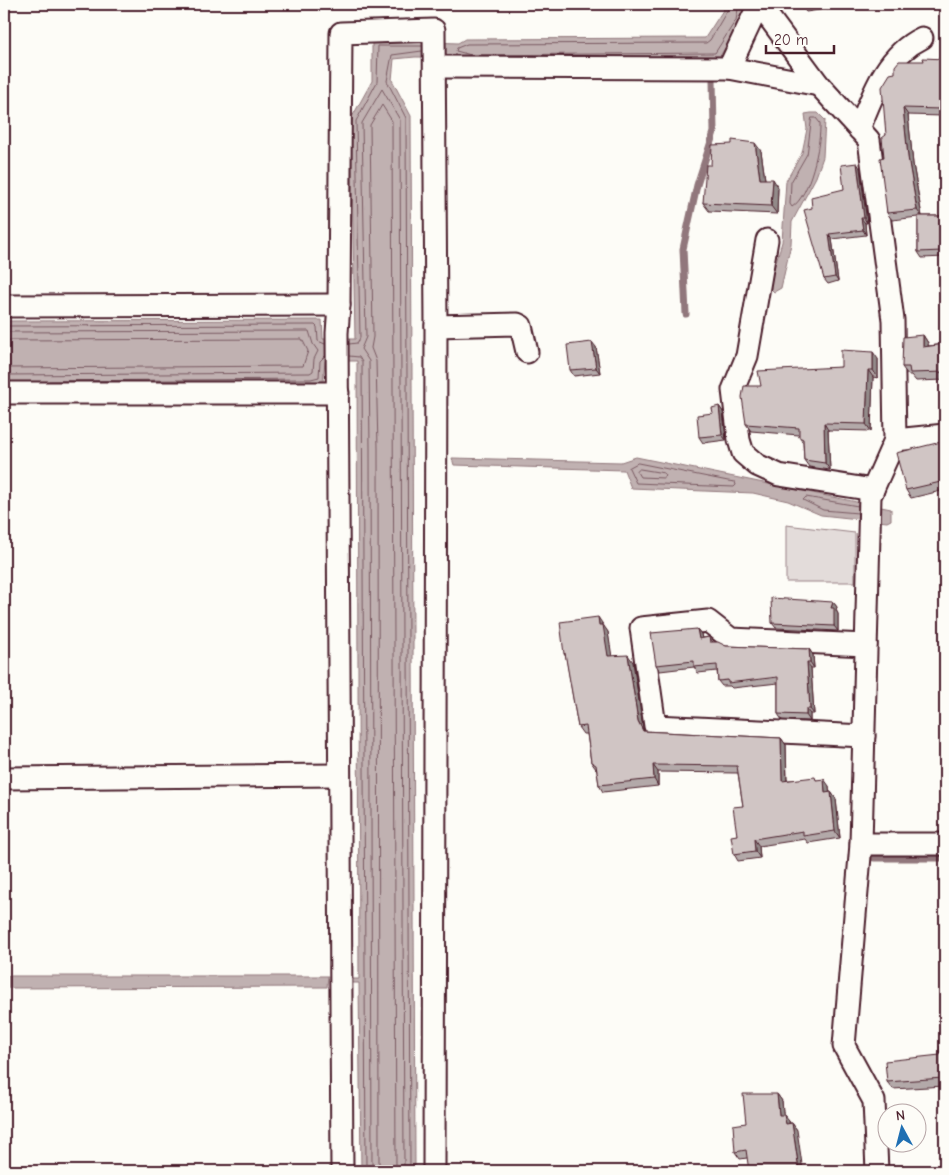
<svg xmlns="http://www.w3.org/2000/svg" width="949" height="1175" font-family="'Comic Neue',sans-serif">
	<rect width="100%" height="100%" fill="#fdfcf7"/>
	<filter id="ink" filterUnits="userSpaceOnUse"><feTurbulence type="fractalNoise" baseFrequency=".02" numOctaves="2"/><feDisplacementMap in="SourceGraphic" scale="10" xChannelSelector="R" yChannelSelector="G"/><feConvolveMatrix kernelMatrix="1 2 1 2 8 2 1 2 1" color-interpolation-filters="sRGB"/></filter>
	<g filter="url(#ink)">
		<polygon fill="#e3dcda" stroke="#967e82" points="786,525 855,533 855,582 786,582"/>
		<g fill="#c0b1b1" stroke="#91777b">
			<polygon points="727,4 744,4 741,21 719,58 415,57 394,59 392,80 411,116 415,1171 361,1171 359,983 349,983 349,979 359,979 357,361 325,361 323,382 311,384 4,386 4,321 322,320 323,339 355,339 351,119 372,81 372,40 458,43 465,39 705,38"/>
			<polygon points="811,113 818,113 825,120 823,157 816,177 792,222 791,244 781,288 774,292 771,289 770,281 782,242 786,181 802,153 807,129 805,114"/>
			<polygon points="636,457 891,509 891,520 887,522 821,515 788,501 753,493 631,488 624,470 454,465 452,458 621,462"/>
			<polygon points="4,976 328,976 327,987 4,988"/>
		</g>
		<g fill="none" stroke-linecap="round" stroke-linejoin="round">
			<g stroke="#795961" stroke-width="1">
				<polyline points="731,4 710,40 706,43 467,44 457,48 456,51 471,55 715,53 736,20 739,4"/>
				<path d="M812,118h4l4,5c1,21 -10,73 -28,84l-2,-3 1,-22 16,-28z"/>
				<polyline points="4,326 315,325 317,327 318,341 325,344"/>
				<polyline points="4,332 309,331 313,344 318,351 314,359 313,371 310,373 4,375"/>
				<polyline points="4,340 302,339 308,351 303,366 4,368"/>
				<polyline points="349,344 357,343 360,338 356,121 377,82 378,46 422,46"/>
				<polyline points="349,356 359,357 362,362 366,1171"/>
				<polyline points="49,381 311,379 319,377 320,361 325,356"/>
				<polygon points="638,463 728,481 735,482 736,485 734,487 636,483 629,468"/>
				<polygon points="640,469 664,473 666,476 664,478 640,477 637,472"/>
				<polyline points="858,513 823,510 803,500 806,497 858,506"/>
				<polyline points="372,1171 370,448 369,361 361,349 366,337 362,123 382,89 400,120 404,1171"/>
				<polyline points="379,1171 378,448 376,361 371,348 373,337 370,125 382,105 392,121 396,1171"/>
				<polyline points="410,1171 406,118 387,81 392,55 422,51"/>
			</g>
			<g stroke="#91777b" stroke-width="7">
				<polyline points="686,314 683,249 697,185 714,132 713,79"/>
				<polyline points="874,858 945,858"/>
			</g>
			<g stroke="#4a1f2b" stroke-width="25">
				<g id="street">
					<polyline points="759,4 819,85 869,140 893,320 895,440 870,496 861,844 844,1046 874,1101 877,1171"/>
					<polyline points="435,67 729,68 819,85"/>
					<polyline points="729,68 759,4"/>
					<path d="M859,129c14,-35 27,-74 63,-91"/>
					<polyline points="767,240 747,356 733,390 739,440 743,453 757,465 779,475 873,490"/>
					<polyline points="4,306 339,305"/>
					<polyline points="436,326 517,324 521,326 527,352"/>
					<polyline points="4,393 338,393"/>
					<polyline points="895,440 945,435"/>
					<polyline points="864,736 655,726 641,628 708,621 731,639 866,645"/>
					<polyline points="4,778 339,775"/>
					<polyline points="861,844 945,844"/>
					<polyline points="342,1171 337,333 339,305 341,33 434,30 436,326 434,1171"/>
				</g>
			</g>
			<use href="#street" stroke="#fdfcf7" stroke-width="21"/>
		</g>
		<g fill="#b3a9a9" stroke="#4a1f2b">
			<polygon points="800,4 843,4 845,6 806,12"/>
			<polygon points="897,4 945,4 940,6 900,7"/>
			<polygon points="940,15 945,15 945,22"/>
			<polygon points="945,59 942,116 908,115 913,164 922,216 942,216 945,221 945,257 922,258 918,252 918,217 892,220 887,213 884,157 886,135 895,73 924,61"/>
			<polygon points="761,151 765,179 778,187 777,214 709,211 703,203 711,165"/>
			<polygon points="860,168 867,223 865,223 866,235 832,239 838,281 828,284 824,279 812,208 844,189"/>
			<polygon points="923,335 928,343 928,346 945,344 945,380 916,381 911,375 908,375 902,367"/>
			<polygon points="596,347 600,373 574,376 570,370"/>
			<polygon points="878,359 878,378 873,377 871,431 828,430 830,470 809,467 804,460 803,443 799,437 799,435 751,431 746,424 761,386 841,367"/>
			<polygon points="719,406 723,412 726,440 703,443 699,437 713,413"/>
			<polygon points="945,441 945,490 911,498 906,490"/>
			<polygon points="833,602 837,607 836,610 838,614 838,631 776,628 772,623"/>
			<polygon points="603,624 603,626 608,632 611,656 633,662 643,728 644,731 781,738 786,745 787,780 817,780 829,786 829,792 831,792 836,799 840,838 808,843 805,839 759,846 760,858 738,861 734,854 737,835 743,806 738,773 658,772 658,786 603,792 599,785 597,770 596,769 591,762 587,734 583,734 578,727 566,657 564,654"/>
			<polygon points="697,629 701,634 702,638 709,637 713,642 726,646 809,649 813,655 814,668 811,668 814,714 810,714 810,721 782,720 778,714 778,683 732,688 730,686 722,686 718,681 717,671 698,673 694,667 660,671 656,665"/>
			<polygon points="945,1045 945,1086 893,1089 887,1082 940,1055"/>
			<polygon points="777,1094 782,1101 783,1115 789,1121 790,1123 792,1123 797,1130 747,1158 740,1159 735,1152 746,1123"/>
		</g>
		<g fill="#928a89" stroke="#4a1f2b">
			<polygon points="903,108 908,115 913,164 922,217 917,210 908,157"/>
			<polygon points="755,143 761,151 766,187 760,179"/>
			<polygon points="857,163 860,168 867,223 864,218"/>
			<polygon points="773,179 778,187 777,214 771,206"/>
			<polygon points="942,216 945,221 945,256 942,251"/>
			<polygon points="861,218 865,223 866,235 863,230"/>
			<polygon points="829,234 832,239 838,281 835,277"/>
			<polygon points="923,335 928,343 929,355 923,347"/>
			<polygon points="592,342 596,347 600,373 596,368"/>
			<polygon points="873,352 878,359 878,378 873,370"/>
			<polygon points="868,370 873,377 871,431 866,424"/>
			<polygon points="719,406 723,412 726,440 722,435"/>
			<polygon points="824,423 828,430 830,470 825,463"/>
			<polygon points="833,602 837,607 836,610 838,614 838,631 834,626 831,608"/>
			<polygon points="598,617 608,632 613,663 608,656 599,625"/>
			<polygon points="697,629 701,634 703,644 699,639"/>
			<polygon points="809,649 813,655 814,668 810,662"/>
			<polygon points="628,655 633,662 643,728 648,738 638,721"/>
			<polygon points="807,662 811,668 814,714 810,709"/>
			<polygon points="806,709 810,714 810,721 806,715"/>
			<polygon points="781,738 786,745 787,788 782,781"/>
			<polygon points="653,765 658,772 658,786 654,779"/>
			<polygon points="824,779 829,786 830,800 825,793"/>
			<polygon points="831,792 836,799 840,838 835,831"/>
			<polygon points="754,839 759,846 760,858 755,851"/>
			<polygon points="777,1094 782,1101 784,1122 779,1115"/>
			<polygon points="784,1115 789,1121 790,1131 786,1124"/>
			<polygon points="792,1123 797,1130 803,1171 800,1171 799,1170"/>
		</g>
		<g fill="#d0c5c4" stroke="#4a1f2b">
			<rect x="940" y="4" width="5" height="11"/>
			<polygon points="923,58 945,59 945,125 944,123 941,109 903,108 908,157 917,210 887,213 880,158 884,157 882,138 886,135 882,87 890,74 895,73 895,66 899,61 924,61"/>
			<polygon points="732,140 755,143 760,179 773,179 771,206 703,203 706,165 711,165 712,145 732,144"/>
			<polygon points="857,163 864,218 861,218 863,230 829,234 835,277 824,279 804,210 812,208 811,197 844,189 841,165"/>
			<polygon points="918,216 942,216 942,251 918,252"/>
			<polygon points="923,335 923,347 945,344 945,372 910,373 909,367 902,367 903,337"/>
			<polygon points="592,342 596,368 570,370 567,345"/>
			<polygon points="841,350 873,352 873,370 868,370 866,424 824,423 825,463 804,460 803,439 799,437 799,428 746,424 742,397 744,386 761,386 758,371 841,367"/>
			<polygon points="719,406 722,435 699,437 697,415 713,413 712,408"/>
			<polygon points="945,441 945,481 906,490 896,453"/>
			<polygon points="771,598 833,602 831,608 834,608 834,626 772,623"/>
			<polygon points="598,617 599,625 603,625 608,656 628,655 638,721 643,731 781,738 782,781 815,777 816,780 824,779 825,793 831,792 835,831 803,836 803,831 754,839 755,851 734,854 731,836 737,835 733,807 743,806 737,766 653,765 654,779 599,785 596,765 591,762 586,726 578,727 565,653 564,654 560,622"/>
			<polygon points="697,629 699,639 709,637 710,642 718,642 726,646 809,649 810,662 807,662 810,709 806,709 806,715 778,714 778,677 728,683 728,680 718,681 717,665 694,667 694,661 656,665 651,633"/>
			<polygon points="945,1045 945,1083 944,1083 943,1078 887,1082 885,1061 940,1055 940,1046"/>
			<polygon points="743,1094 777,1094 779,1115 784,1115 786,1124 792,1123 799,1170 801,1170 801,1171 749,1171 746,1150 735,1152 733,1125 746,1123"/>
		</g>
	</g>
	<rect width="949" height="1175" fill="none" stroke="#fdfcf7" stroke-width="20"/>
	<rect x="10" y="10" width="929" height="1155" fill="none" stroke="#4a1f2b" stroke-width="2" filter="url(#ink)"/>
	<g transform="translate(902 1128) rotate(353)"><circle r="24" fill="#fdfcf7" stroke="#b5a4a5"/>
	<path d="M0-4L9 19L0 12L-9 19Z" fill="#1f6fb2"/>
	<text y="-8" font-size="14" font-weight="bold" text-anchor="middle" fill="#4a1f2b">N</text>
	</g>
	<path d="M766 45v8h68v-8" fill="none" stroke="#4a1f2b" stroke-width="2.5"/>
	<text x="774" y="45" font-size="15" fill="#4a1f2b" stroke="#fdfcf7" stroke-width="4" paint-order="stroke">20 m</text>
</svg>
